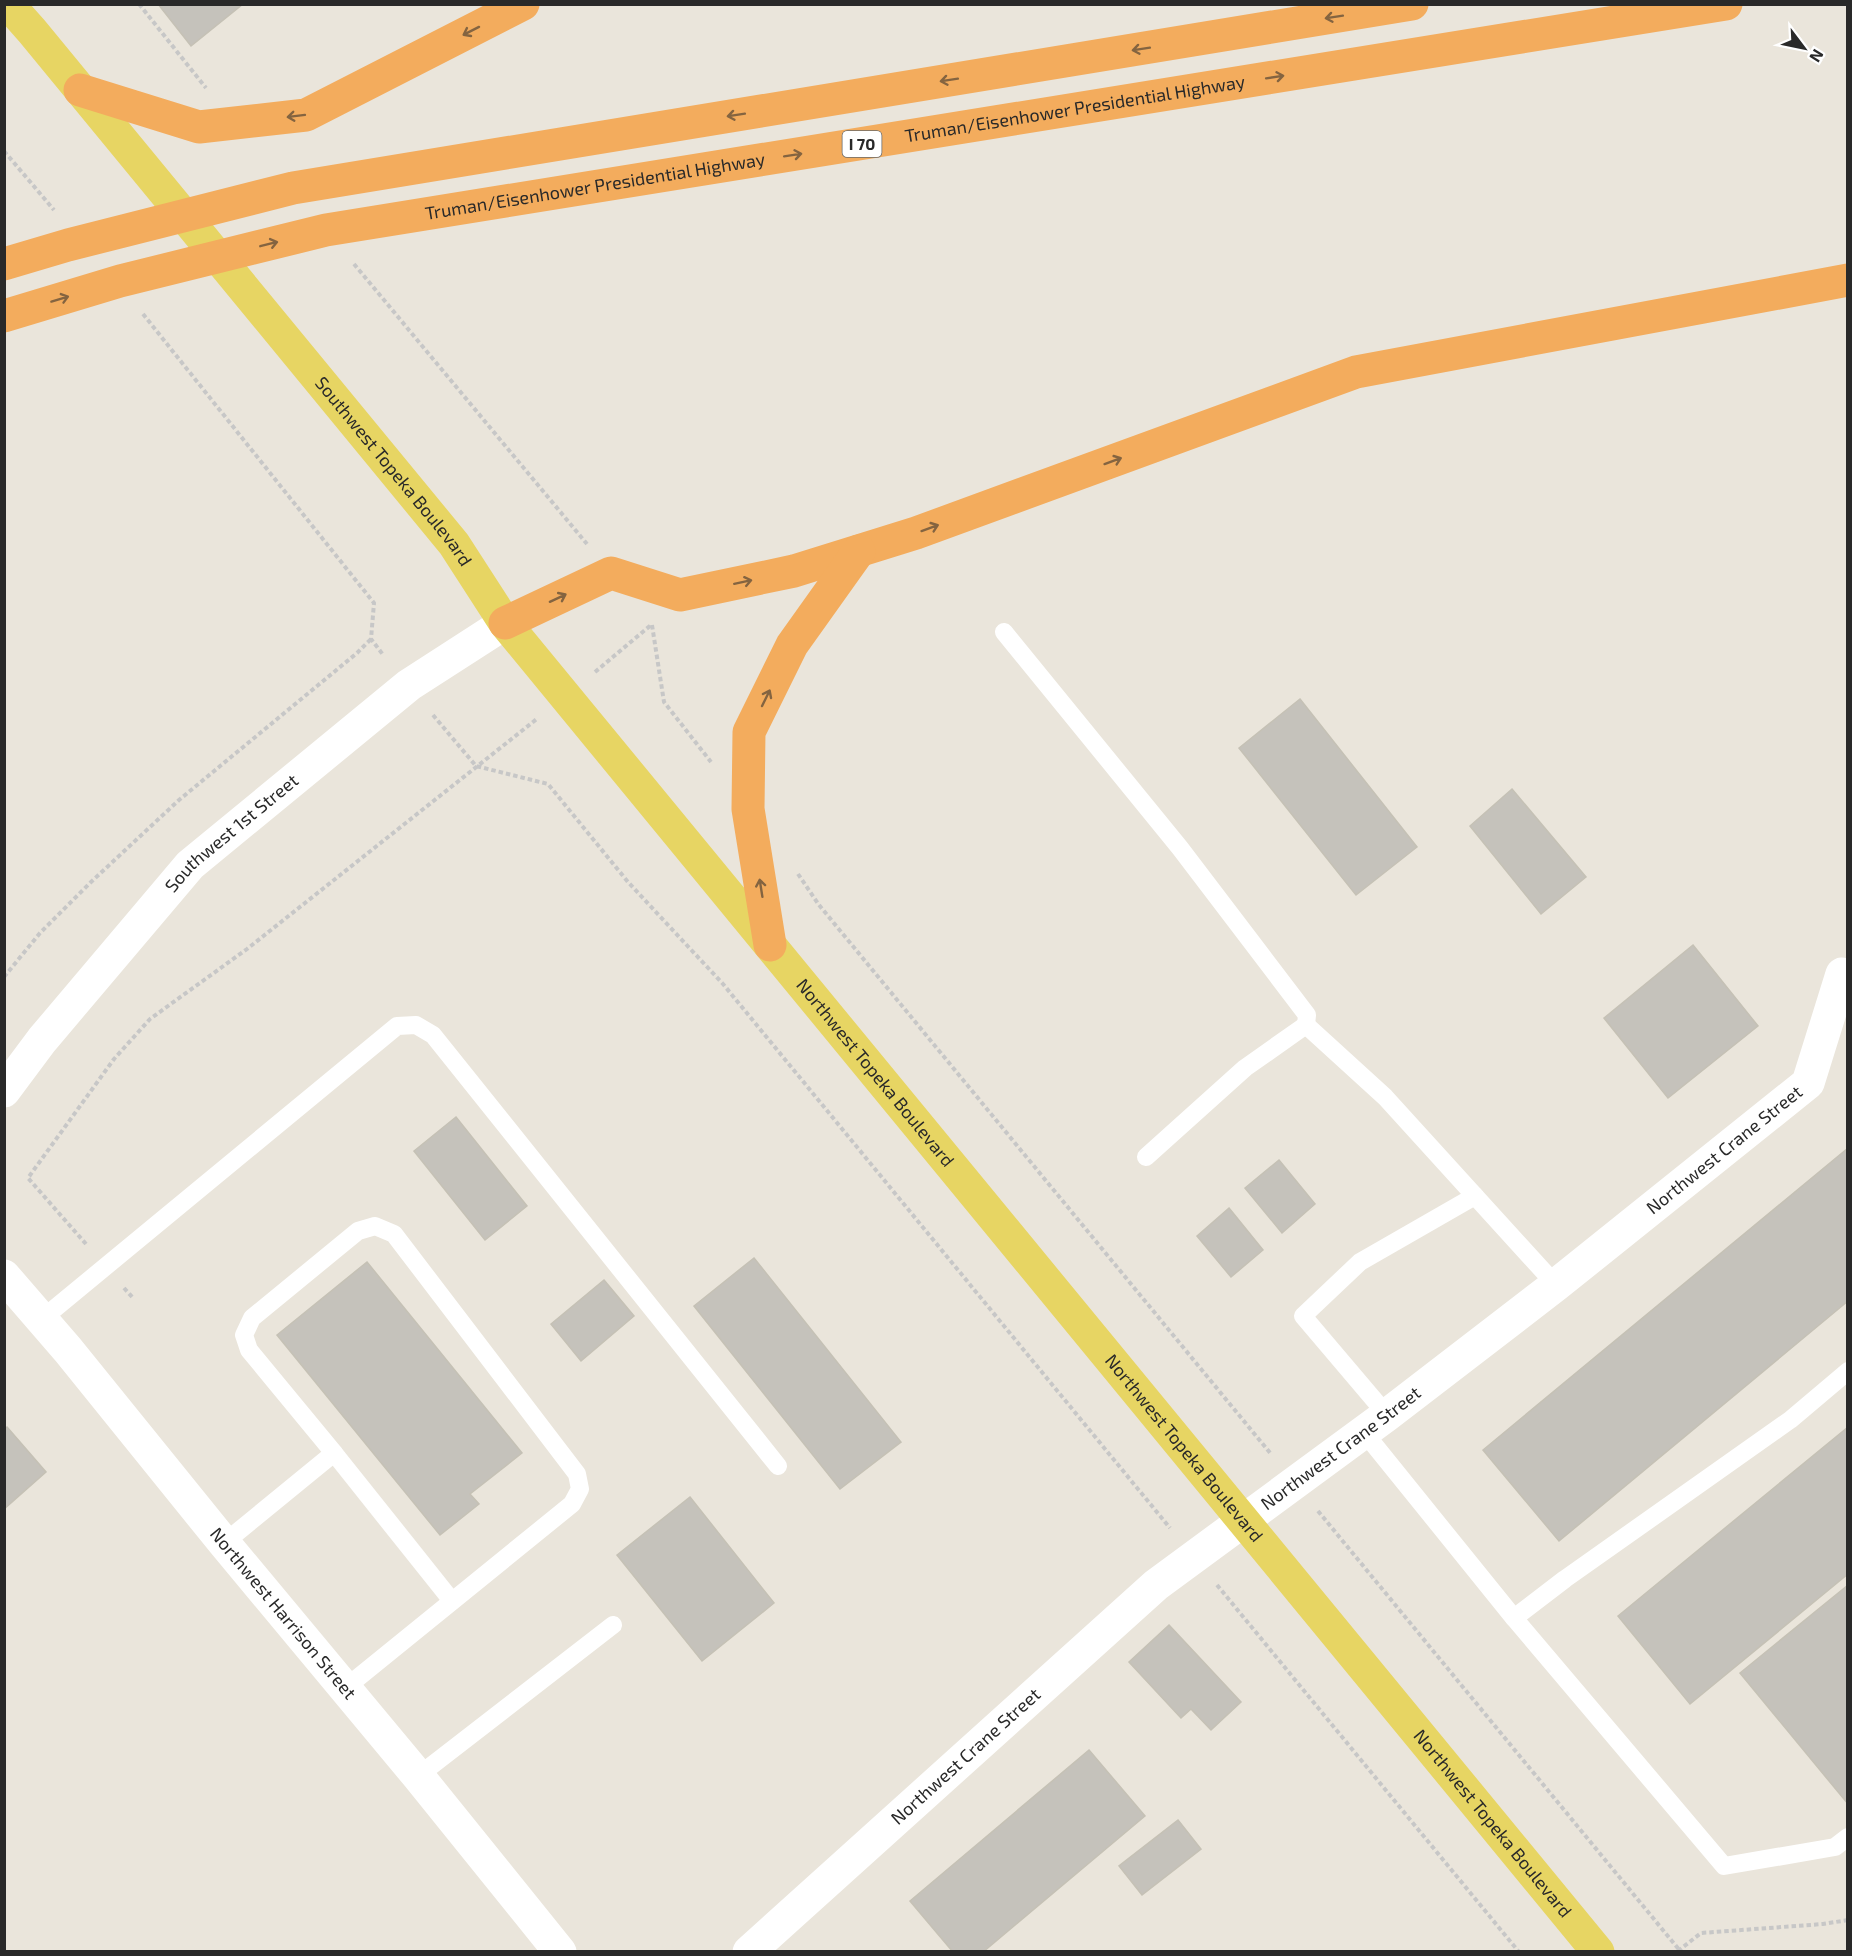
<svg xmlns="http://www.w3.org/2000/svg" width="1852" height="1956" font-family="'Exo 2',sans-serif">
	<rect width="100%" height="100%" fill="#eae5db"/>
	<g fill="#c5c2bb" stroke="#c5c1b5" stroke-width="1.5">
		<polygon points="158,4 243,4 191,46"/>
		<polygon points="1300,699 1417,847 1356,895 1239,748"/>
		<polygon points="1512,789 1586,877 1541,914 1470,826"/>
		<polygon points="1693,945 1758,1026 1668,1098 1604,1018"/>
		<polygon points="456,1117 527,1206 485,1240 414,1151"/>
		<polygon points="1848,1148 1848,1301 1559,1541 1483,1450"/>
		<polygon points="1279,1160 1315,1204 1282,1233 1245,1188"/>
		<polygon points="1229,1208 1263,1250 1231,1277 1197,1236"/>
		<polygon points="754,1258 901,1442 840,1489 694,1306"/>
		<polygon points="367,1262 522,1453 470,1494 479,1504 440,1535 277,1335"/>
		<polygon points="604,1280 634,1316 581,1361 551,1324"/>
		<polygon points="7,1427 46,1472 4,1509 4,1428"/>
		<polygon points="1848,1427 1848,1574 1690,1704 1618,1616"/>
		<polygon points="690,1497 774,1603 702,1661 617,1555"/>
		<polygon points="1848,1585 1848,1804 1740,1673"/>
		<polygon points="1169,1625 1241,1702 1211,1730 1191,1709 1181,1718 1129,1662"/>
		<polygon points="1089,1750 1145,1816 983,1952 953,1952 910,1901"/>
		<polygon points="1178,1820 1201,1849 1142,1895 1119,1866"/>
	</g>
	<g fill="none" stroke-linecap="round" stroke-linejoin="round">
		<g stroke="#c7c7c7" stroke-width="4" stroke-dasharray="4.5 3" stroke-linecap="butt">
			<polyline points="139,4 206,88"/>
			<polyline points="4,151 54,210"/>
			<polyline points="354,264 587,544"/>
			<polyline points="143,314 374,603 371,639 384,656"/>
			<polyline points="652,625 664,702 711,762"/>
			<polyline points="595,672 651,625"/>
			<polyline points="433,715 476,766 548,784 628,882 723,984 1170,1528"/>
			<polyline points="798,874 819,905 1271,1454"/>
			<polyline points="4,977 40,933 91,882 179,800 357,653 371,639"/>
			<polyline points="86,1244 28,1178 114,1059 150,1019 247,949 538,718"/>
			<polyline points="124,1288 134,1299"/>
			<polyline points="1318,1511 1681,1952"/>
			<polyline points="1217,1585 1519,1952"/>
			<polyline points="1678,1951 1701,1933 1823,1924 1848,1920"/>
		</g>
		<g stroke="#fff" stroke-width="18">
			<polyline points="1004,632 1180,848 1307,1015 1306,1025"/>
			<polyline points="1146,1157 1245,1068 1306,1025 1385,1097 1556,1285"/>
			<polyline points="42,1319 397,1026 416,1025 433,1035 778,1466"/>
			<polyline points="1387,1415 1303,1316 1360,1262 1475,1196"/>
			<polyline points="1363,1431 1514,1618 1565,1579 1790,1420 1848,1371"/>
			<polyline points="334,1453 452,1601"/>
			<polyline points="224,1543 334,1453 249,1350 244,1335 252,1318 358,1231 375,1226 394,1234 577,1474 580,1489 572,1504 344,1689"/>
			<polyline points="1514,1618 1724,1866 1835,1847 1848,1837"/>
			<polyline points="418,1776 613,1625"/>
		</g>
		<g stroke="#fff" stroke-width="33">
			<path id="s1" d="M4,1276l64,74 156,193 194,233 142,176"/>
			<path id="s2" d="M749,1952l407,-367 231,-170 169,-130 252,-202 34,-109"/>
		</g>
		<path stroke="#fff" stroke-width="33" id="s3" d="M4,1091l38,-51 148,-175 219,-180 96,-62"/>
		<path stroke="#e7d563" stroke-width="33" id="s4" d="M8,4l24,27 422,513 51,79 1093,1329"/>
		<g stroke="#f3ac5d" stroke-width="33">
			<polyline points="80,90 199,127 306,115 523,4"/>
			<polyline points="4,264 68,245 293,188 1412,4"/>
			<path id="s5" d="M4,316l116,-35 206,-51 1400,-226"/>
			<polyline points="505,623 611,573 680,595 794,571 916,533 1356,372 1848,280"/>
			<polyline points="770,945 748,809 749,732 792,645 859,551"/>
		</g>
	</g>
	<defs><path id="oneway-shaft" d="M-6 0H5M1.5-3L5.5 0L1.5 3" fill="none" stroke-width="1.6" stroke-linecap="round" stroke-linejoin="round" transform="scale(1.5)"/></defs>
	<g stroke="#846440">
		<use href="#oneway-shaft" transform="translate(1334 17) rotate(171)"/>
		<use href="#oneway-shaft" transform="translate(471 31) rotate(153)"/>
		<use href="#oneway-shaft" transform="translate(1141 49) rotate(171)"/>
		<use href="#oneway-shaft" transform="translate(1275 77) rotate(-9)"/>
		<use href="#oneway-shaft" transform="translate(949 80) rotate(171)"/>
		<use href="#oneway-shaft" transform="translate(736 115) rotate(171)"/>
		<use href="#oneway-shaft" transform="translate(296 116) rotate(173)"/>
		<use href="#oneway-shaft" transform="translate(793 155) rotate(-9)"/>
		<use href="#oneway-shaft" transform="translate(269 244) rotate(-14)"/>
		<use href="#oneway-shaft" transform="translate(60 299) rotate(-17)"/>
		<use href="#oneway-shaft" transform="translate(1113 461) rotate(-20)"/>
		<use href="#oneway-shaft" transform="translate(930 528) rotate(-20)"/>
		<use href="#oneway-shaft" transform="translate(743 582) rotate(-12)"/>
		<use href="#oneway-shaft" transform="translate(558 598) rotate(-25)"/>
		<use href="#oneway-shaft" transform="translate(766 698) rotate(-64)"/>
		<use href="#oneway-shaft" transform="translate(761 888) rotate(-99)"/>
	</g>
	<g text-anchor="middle" stroke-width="5" stroke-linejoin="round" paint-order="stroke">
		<rect fill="#fff" stroke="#696969" stroke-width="1.5" x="842.5" y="131" width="39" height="26" rx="4.5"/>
		<g font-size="16" font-weight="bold" fill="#292929">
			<text x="862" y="150">I 70</text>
		</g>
		<g font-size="18" fill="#292929" stroke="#fff">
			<text dy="6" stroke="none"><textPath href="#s5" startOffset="1092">Truman/Eisenhower Presidential Highway</textPath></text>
			<text dy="6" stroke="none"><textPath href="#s5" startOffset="606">Truman/Eisenhower Presidential Highway</textPath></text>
			<text dy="6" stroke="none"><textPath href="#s4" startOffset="606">Southwest Topeka Boulevard</textPath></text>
			<text dy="6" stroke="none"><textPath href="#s3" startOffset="345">Southwest 1st Street</textPath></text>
			<text dy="6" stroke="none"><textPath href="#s4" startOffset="1377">Northwest Topeka Boulevard</textPath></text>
			<text dy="6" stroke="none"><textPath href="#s2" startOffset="1264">Northwest Crane Street</textPath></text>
			<text dy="6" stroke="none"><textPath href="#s2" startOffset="778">Northwest Crane Street</textPath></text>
			<text dy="6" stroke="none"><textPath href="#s4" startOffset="1863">Northwest Topeka Boulevard</textPath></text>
			<text dy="6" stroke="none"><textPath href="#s1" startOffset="438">Northwest Harrison Street</textPath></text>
			<text dy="6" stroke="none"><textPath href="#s2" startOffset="292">Northwest Crane Street</textPath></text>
			<text dy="6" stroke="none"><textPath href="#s4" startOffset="2349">Northwest Topeka Boulevard</textPath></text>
		</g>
	</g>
	<rect width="1852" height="1956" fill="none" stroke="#292929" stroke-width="12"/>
	<g transform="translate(1804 48) rotate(122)" stroke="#ffffff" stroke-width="4.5" paint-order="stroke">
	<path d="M0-4.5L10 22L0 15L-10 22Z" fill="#292929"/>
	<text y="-9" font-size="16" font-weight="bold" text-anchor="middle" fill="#292929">N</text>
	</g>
</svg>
